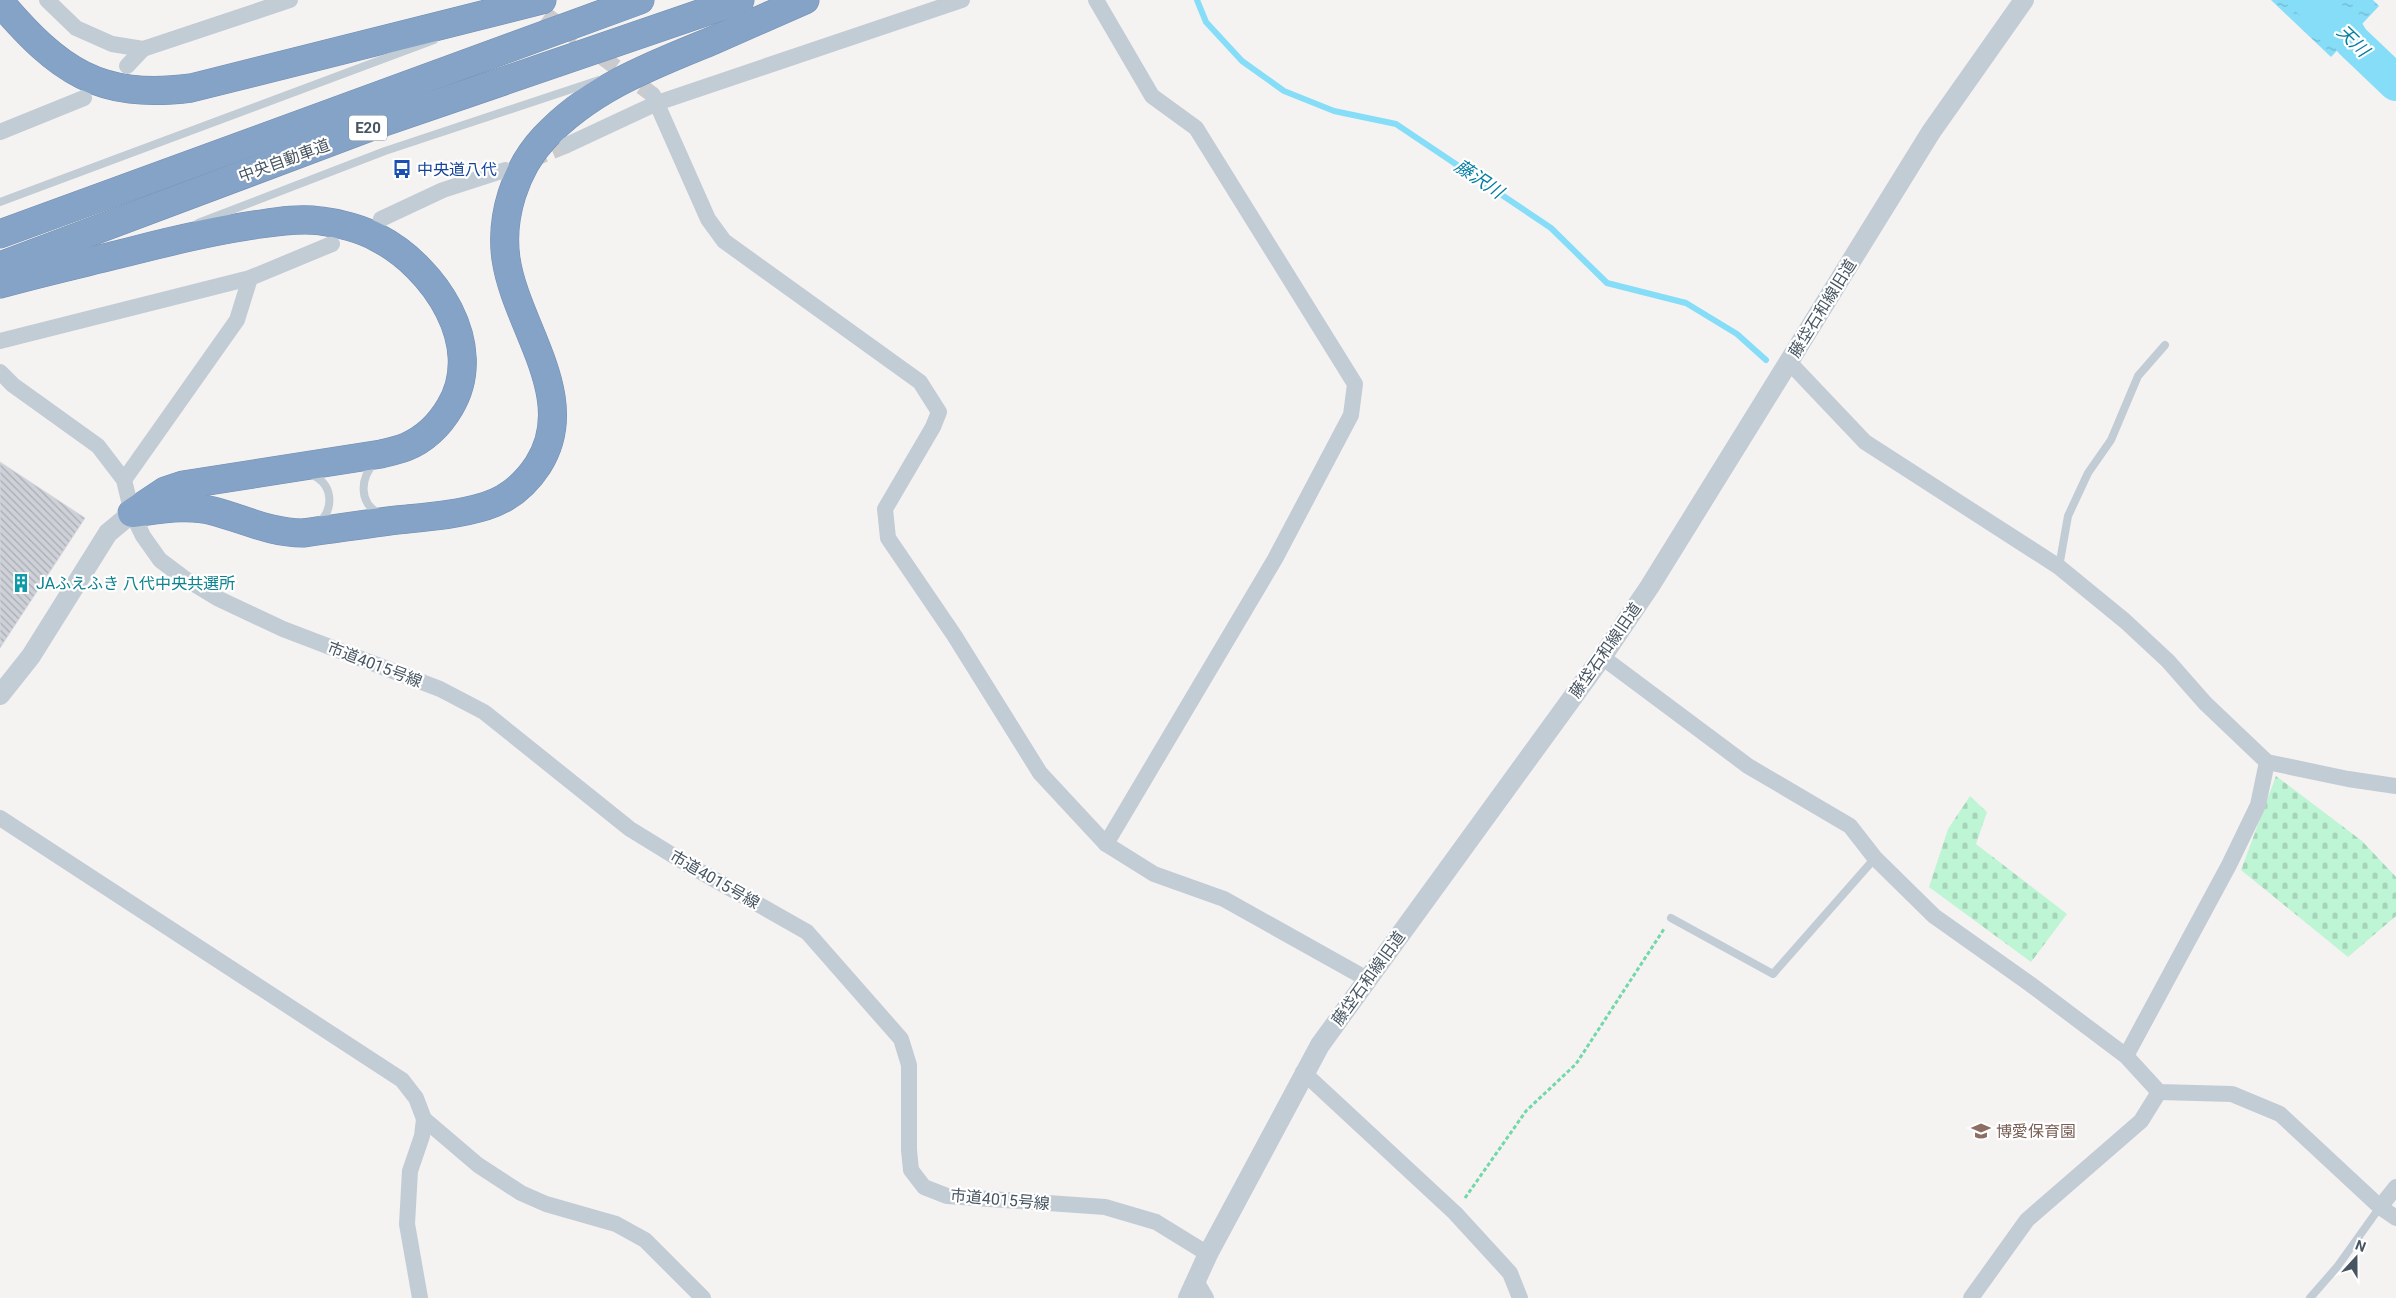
<svg xmlns="http://www.w3.org/2000/svg" width="2396" height="1298" font-family="Roboto,'Noto Sans JP',sans-serif">
	<defs>
		<pattern id="cemetery-stones" width="16" height="16" patternUnits="userSpaceOnUse" patternTransform="scale(1.25)"><rect width="16" height="16" fill="#bef5d4"/><path d="M2 7V4a2 2 0 0 1 4 0v3zM10 15v-3a2 2 0 0 1 4 0v3z" fill="#a5d4b9"/></pattern>
		<pattern id="water-ripples" width="26" height="14" patternUnits="userSpaceOnUse" patternTransform="scale(1.25)"><rect width="26" height="14" fill="#86ddf7"/><path d="M2 4q2-2 4 0t4 0M15 11q2-2 4 0t4 0" fill="none" stroke="#6fb6cb"/></pattern>
		<pattern id="building-back-hatch" width="6" height="6" patternUnits="userSpaceOnUse" patternTransform="scale(1.25)"><rect width="6" height="6" fill="#ced1d8"/><path d="M-1 5l2 2M0 0l6 6M5-1l2 2" fill="none" stroke="#a9acb3"/></pattern>
	</defs>
	<rect width="100%" height="100%" fill="#f5f2f2"/>
	<g fill="url(#cemetery-stones)">
		<polygon points="2276,776 2362,841 2396,877 2396,916 2348,957 2241,870"/>
		<polygon points="1970,796 1987,812 1976,844 2067,914 2031,962 1929,887 1948,829"/>
	</g>
	<polygon fill="url(#water-ripples)" points="2271,0 2373,0 2379,6 2331,57"/>
	<g fill="none" stroke-linecap="round" stroke-linejoin="round">
		<polyline stroke="#86ddf7" stroke-width="6" points="1197,0 1206,22 1242,61 1284,91 1334,111 1396,124 1551,228 1607,283 1686,303 1737,334 1766,360"/>
		<polyline stroke="#86ddf7" stroke-width="36" points="2310,0 2331,23 2347,33 2352,41 2396,83"/>
	</g>
	<polygon fill="url(#building-back-hatch)" stroke="#d6d8de" points="0,462 85,518 0,648"/>
	<g fill="none" stroke-linecap="round" stroke-linejoin="round">
		<g stroke="#cacbce" stroke-width="16" stroke-dasharray="16 8" stroke-linecap="butt">
			<polyline points="526,0 653,95"/>
			<polyline points="530,160 567,145"/>
		</g>
		<g stroke="#708eb2" stroke-width="29">
			<g id="motorway">
				<path d="M0,2c58,68 99,98 191,86l351,-88"/>
				<polyline points="0,234 640,0"/>
				<polyline points="0,266 381,123 740,0"/>
				<path d="M0,284c43,-12 88,-22 132,-33 43,-11 85,-21 129,-27 19,-3 40,-6 60,-3 18,2 41,8 57,17 56,29 109,107 72,169 -10,17 -25,32 -44,40 -8,3 -17,5 -25,7l-198,31 -18,6 -30,20"/>
				<path d="M132,513c26,-3 56,-9 81,-2 31,8 57,22 90,22 31,-4 62,-9 94,-13 29,-3 60,-5 89,-14 22,-7 39,-21 52,-41 43,-67 -22,-138 -32,-206 -6,-42 9,-90 38,-121 46,-50 109,-73 170,-98 30,-13 61,-27 91,-40"/>
			</g>
		</g>
		<polyline stroke="#71d8a8" stroke-width="3" stroke-dasharray="4 2.5" stroke-linecap="butt" points="1465,1198 1526,1111 1576,1064 1664,929"/>
		<g stroke="#c2ccd5" stroke-width="8">
			<polyline points="0,202 434,40"/>
			<polyline points="198,223 385,151 599,80"/>
			<path d="M375,462c-15,16 -17,41 5,52"/>
			<path d="M309,474c24,8 26,33 10,49"/>
			<polyline points="2059,567 2068,516 2088,473 2111,440 2138,376 2165,345"/>
			<polyline points="1671,918 1773,974 1875,858"/>
			<polyline points="2310,1298 2337,1267 2380,1207"/>
		</g>
		<g stroke="#c2ccd5" stroke-width="16">
			<polyline points="47,0 76,28 112,44 143,49"/>
			<polyline points="1096,0 1152,96 1196,128 1355,384 1351,415 1275,559 1106,844"/>
			<polyline points="127,66 143,49 290,0"/>
			<polyline points="653,95 708,219 724,241 920,382 939,412 933,427 885,509 888,538 954,635 1040,773 1106,844 1154,874 1224,899 1367,979"/>
			<polyline points="0,132 84,98"/>
			<polyline points="567,145 657,103 962,0"/>
			<polyline points="381,219 443,190 505,170"/>
			<polyline points="0,341 250,278 332,244"/>
			<polyline points="1789,362 1865,442 2059,567 2125,621 2168,661 2205,703 2267,762 2348,779 2396,786"/>
			<polyline points="0,372 13,385 98,446 124,480 132,513 143,536 160,560 184,578 217,598 283,629 440,689 484,712 630,829 687,864 807,932 901,1039 909,1065 909,1150 911,1170 924,1187 947,1196 1105,1207 1156,1222 1208,1254"/>
			<polyline points="124,480 237,320 250,278"/>
			<polyline points="1602,657 1748,766 1850,826 1875,858 1934,916 2030,984 2126,1056 2159,1092 2232,1094 2280,1114 2380,1207 2396,1218"/>
			<polyline points="0,818 402,1080 416,1098 424,1119 422,1136 410,1171 407,1224 420,1298"/>
			<polyline points="2126,1056 2229,865 2258,805 2267,762"/>
			<polyline points="1303,1072 1455,1213 1510,1273 1520,1298"/>
			<polyline points="424,1119 478,1165 521,1193 546,1204 616,1224 645,1240 703,1298"/>
			<polyline points="2380,1207 2396,1187"/>
			<polyline points="1196,1281 1206,1298"/>
			<polyline points="1971,1298 2027,1220 2141,1121 2159,1092"/>
		</g>
		<g stroke="#c2ccd5" stroke-width="20">
			<polyline points="0,695 31,656 108,533 132,513"/>
			<polyline points="1188,1298 1208,1254 1320,1045 1602,657 1650,586 1931,132 2024,0"/>
		</g>
		<use href="#motorway" stroke="#85a3c6" stroke-width="28"/>
	</g>
	<defs>
		<g id="bus-bare" transform="scale(1.5)"><path d="M-5-6H5V4H4V6H2V4H-2V6H-4V4H-5ZM-3.5-4V0h7V-4ZM-3.5 1.2v1.5H-2V1.2ZM2 1.2v1.5H3.5V1.2Z" fill="#1a4fb4" stroke="#fff" stroke-width="2.5" paint-order="stroke"/></g>
		<g id="building-bare" transform="scale(1.5)"><path d="M-4-6H4V6H1V3H-1V6H-4ZM-2.5-4.3h1.7v1.8h-1.7ZM.8-4.3h1.7v1.8H.8ZM-2.5-1h1.7V.8h-1.7ZM.8-1h1.7V.8H.8Z" fill="#0f9aa8" stroke="#fff" stroke-width="2.5" paint-order="stroke"/></g>
		<g id="school-bare" transform="scale(1.5)"><path d="M0-5L7-2L0 1L-7-2ZM-4 1L0 2.5L4 1V4Q0 6-4 4Z" fill="#8d6e63" stroke="#fff" stroke-width="2.5" paint-order="stroke"/></g>
	</defs>
	<g fill-rule="evenodd">
		<use href="#bus-bare" x="402" y="169"/>
		<use href="#building-bare" x="21" y="583"/>
		<use href="#school-bare" x="1981" y="1131"/>
	</g>
	<g text-anchor="middle" stroke-width="4.5" stroke-linejoin="round" paint-order="stroke">
		<rect fill="#fff" stroke="#7e8891" stroke-width="1" x="349" y="115.5" width="38" height="25" rx="4"/>
		<g font-size="15" font-weight="bold" fill="#475562">
			<text x="368" y="133">E20</text>
		</g>
		<g font-size="16" fill="#475562" stroke="#fff">
			<text transform="translate(284 160) rotate(-20)" y="6">中央自動車道</text>
			<text transform="translate(1822 308) rotate(-58)" y="6">藤垈石和線旧道</text>
			<text transform="translate(1605 650) rotate(-55)" y="6">藤垈石和線旧道</text>
			<text transform="translate(375 664) rotate(21)" y="6">市道4015号線</text>
			<text transform="translate(715 879) rotate(30)" y="6">市道4015号線</text>
			<text transform="translate(1368 978) rotate(-54)" y="6">藤垈石和線旧道</text>
			<text transform="translate(1000 1199) rotate(5)" y="6">市道4015号線</text>
		</g>
		<g font-size="16" fill="#164399" stroke="#fff" text-anchor="start">
			<text x="417" y="175">中央道八代</text>
		</g>
		<g font-size="16" fill="#0d838f" stroke="#fff" text-anchor="start">
			<text x="36" y="589">JAふえふき 八代中央共選所</text>
		</g>
		<g font-size="16" fill="#785e54" stroke="#fff" text-anchor="start">
			<text x="1996" y="1137">博愛保育園</text>
		</g>
		<g font-size="18" font-style="italic" fill="#037ea3" stroke="#fff">
			<text transform="translate(2353 41) rotate(44)" y="6">天川</text>
			<text transform="translate(1479 179) rotate(34)" y="6">藤沢川</text>
		</g>
	</g>
	<g transform="translate(2356 1258) rotate(21)" stroke="#ffffff" stroke-width="4" paint-order="stroke">
	<path d="M0-4L9 19L0 12L-9 19Z" fill="#475562"/>
	<text y="-8" font-size="14" font-weight="bold" text-anchor="middle" fill="#475562">N</text>
	</g>
</svg>
